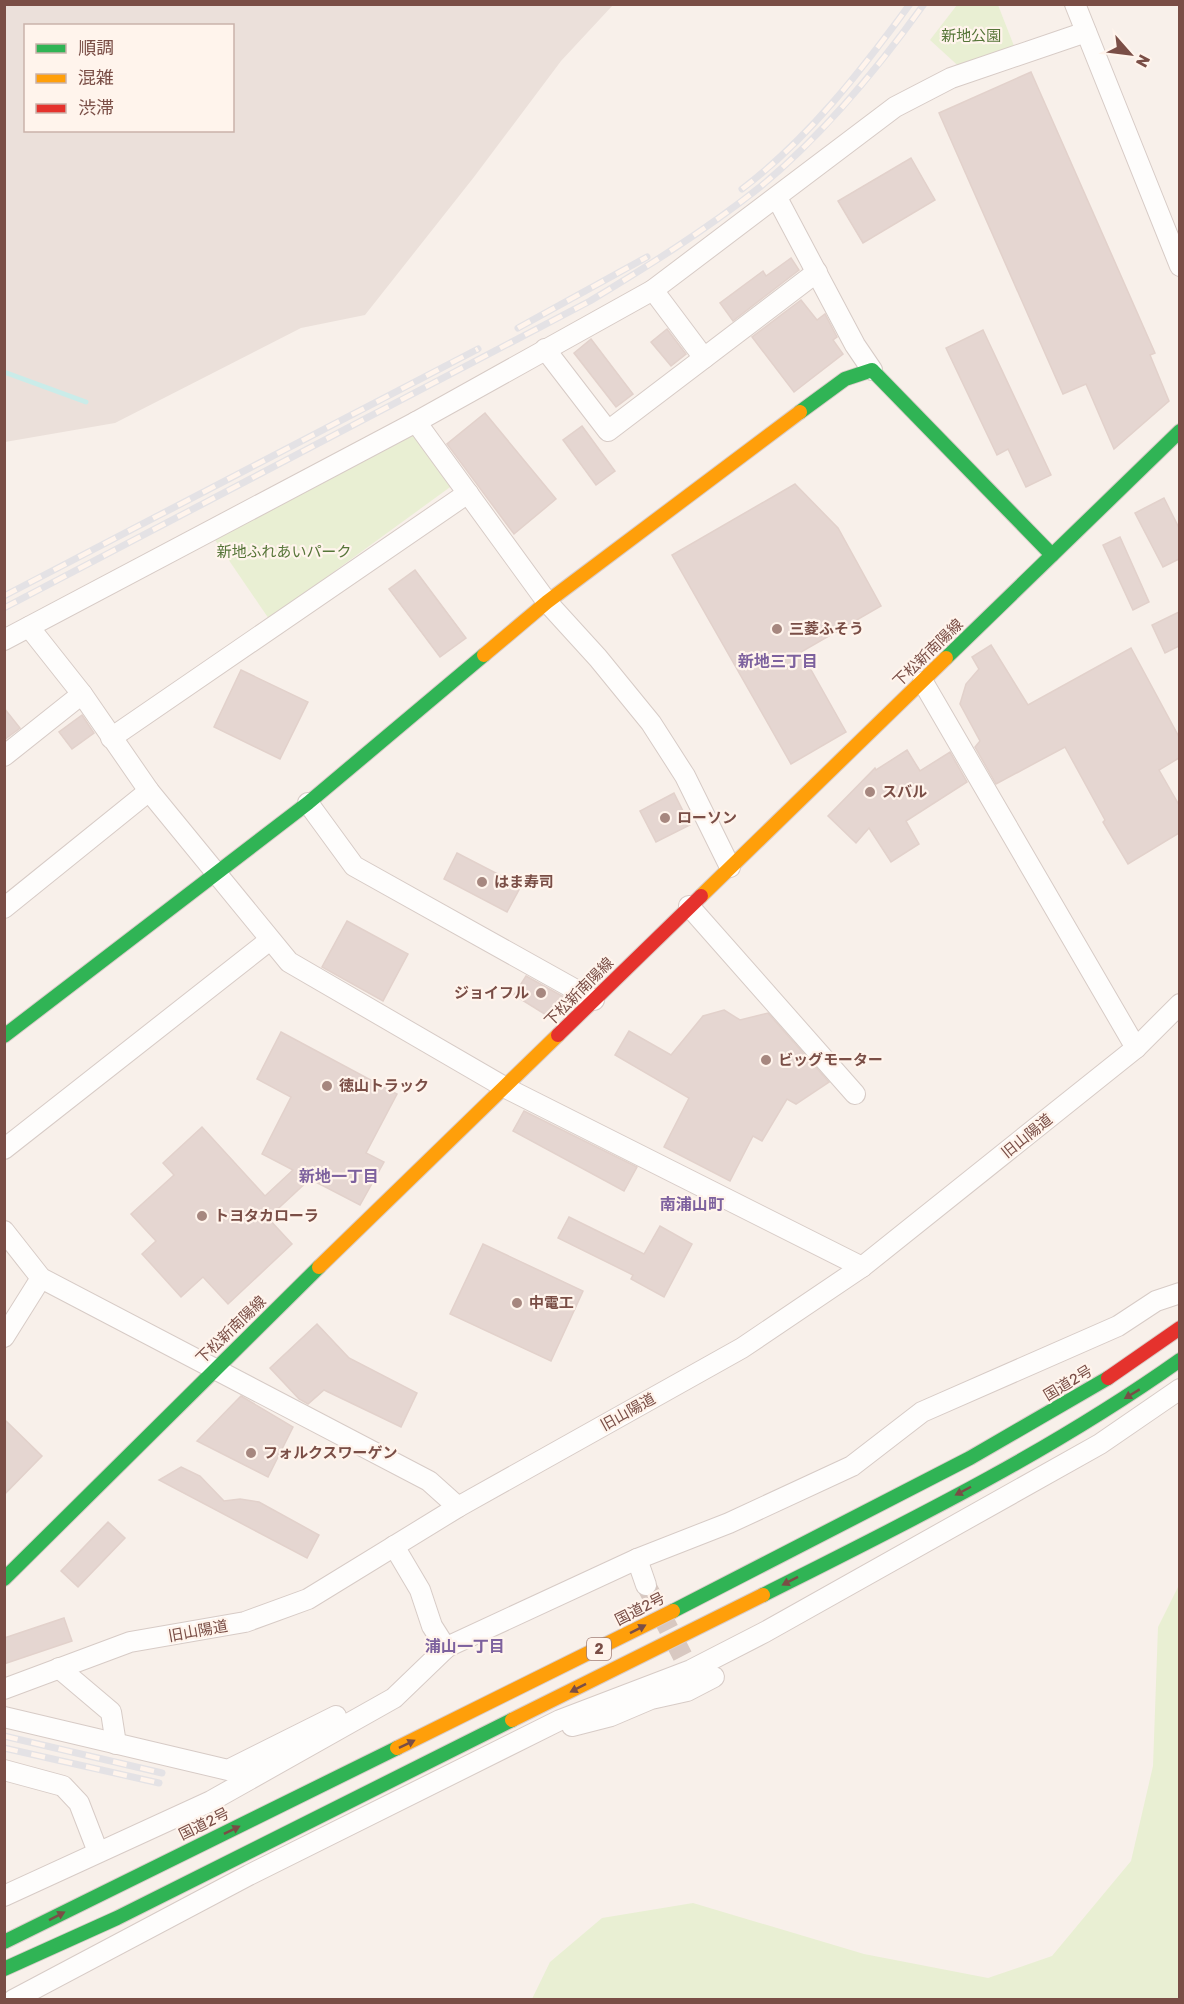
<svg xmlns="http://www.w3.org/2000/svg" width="1184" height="2004" font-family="Rubik,'Noto Sans JP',sans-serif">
	<rect width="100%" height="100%" fill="#f8f0ea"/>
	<path fill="#ebe0da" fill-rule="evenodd" d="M5,4h608v1l-52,56 -87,116 -109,138 -64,13 -186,95 -110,19zM26,26h206v104h-206z"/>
	<g fill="#e9efd3">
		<polygon points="957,5 998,5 1016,51 965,72 930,40"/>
		<polygon points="413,430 453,485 269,619 213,537"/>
		<polygon points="1179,1585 1179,1999 532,1999 550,1962 602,1918 693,1903 864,1954 988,1978 1052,1956 1131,1861 1153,1766 1158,1627"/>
	</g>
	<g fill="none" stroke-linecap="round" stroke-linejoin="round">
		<polyline stroke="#caece9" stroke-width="5" points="4,372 86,402"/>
	</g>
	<g fill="#e5d6d1" stroke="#e2d1cb" stroke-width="1.5">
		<polygon points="1031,72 1155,353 1150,355 1169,401 1114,449 1086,384 1063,394 939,113"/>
		<polygon points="911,158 935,200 863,243 838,201"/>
		<polygon points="791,258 799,270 733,321 720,303 763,271 766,276"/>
		<polygon points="801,300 817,320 825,314 837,337 833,340 843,354 794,392 752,337"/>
		<polygon points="667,329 686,354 671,366 651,342"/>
		<polygon points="983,330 1051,475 1026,487 1008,449 997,455 946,348"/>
		<polygon points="591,339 633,394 616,407 574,353"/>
		<polygon points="485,413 556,499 514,534 447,444"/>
		<polygon points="582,426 615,471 596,485 563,440"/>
		<polygon points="795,484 838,528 881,606 801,652 846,732 791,764 672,555"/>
		<polygon points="1164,498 1179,528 1179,559 1163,567 1135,513"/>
		<polygon points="1120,537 1149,602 1133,610 1103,545"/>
		<polygon points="415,570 466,638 440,657 389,589"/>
		<polygon points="1179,612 1179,646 1165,653 1152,625"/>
		<polygon points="991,645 1028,705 1131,648 1179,737 1179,758 1159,770 1179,805 1179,833 1128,864 1103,822 1105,820 1065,747 996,784 975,747 980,741 960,704 966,684 979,669 972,657"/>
		<polygon points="241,670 308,702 280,759 214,727"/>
		<polygon points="4,708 20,728 4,740"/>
		<polygon points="82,715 94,733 72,749 59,732"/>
		<polygon points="907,750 920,771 950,752 967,782 906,821 919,844 891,862 869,828 856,843 828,816 875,768 876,770"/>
		<polygon points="674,793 690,825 656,842 640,811"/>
		<polygon points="457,853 521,886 507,912 444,879"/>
		<polygon points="347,921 408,954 383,1001 322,967"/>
		<polygon points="526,976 564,997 551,1018 514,995"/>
		<polygon points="724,1010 740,1020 768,1013 829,1082 796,1104 787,1099 762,1141 753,1136 730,1181 664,1147 689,1098 615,1055 629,1031 671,1055 703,1016"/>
		<polygon points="281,1032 397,1094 366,1153 384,1162 360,1205 310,1179 268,1218 292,1244 228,1304 203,1277 181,1297 142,1254 156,1241 131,1214 174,1175 163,1163 202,1127 265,1196 293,1170 262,1154 291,1097 257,1079"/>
		<polygon points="524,1111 637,1167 624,1191 513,1131"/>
		<polygon points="569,1217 644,1254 660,1226 692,1244 664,1297 631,1279 633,1275 558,1238"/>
		<polygon points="483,1244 583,1291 551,1361 450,1314"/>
		<polygon points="317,1324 349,1358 417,1393 401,1427 324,1390 308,1404 299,1399 270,1368"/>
		<polygon points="241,1396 293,1427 268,1477 197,1441"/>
		<polygon points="4,1419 42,1456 4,1495"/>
		<polygon points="181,1467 200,1476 224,1501 240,1499 259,1502 319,1535 307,1558 159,1480"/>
		<polygon points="108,1522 125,1538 78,1587 61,1571"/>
		<polygon points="64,1618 72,1641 4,1664 4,1638"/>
	</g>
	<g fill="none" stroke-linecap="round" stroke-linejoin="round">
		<polyline stroke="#d8c8c1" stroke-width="20" stroke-dasharray="20 10" stroke-linecap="butt" points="646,1585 683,1657"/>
		<g stroke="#d7cbc6" stroke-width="22">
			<g id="street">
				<polyline points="1075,4 1180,266"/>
				<polyline points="777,198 855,345 872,370"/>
				<polyline points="653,290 704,358"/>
				<polyline points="545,349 608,431 817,272"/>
				<polyline points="416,422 547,602 598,658 651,723 685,776 730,867"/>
				<polyline points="29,627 82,694 149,791 289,962 506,1088 862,1267"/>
				<polyline points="4,640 416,422 653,290 895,107 951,78 1086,32"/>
				<polyline points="923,682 1136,1048"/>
				<polyline points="111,738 468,493"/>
				<polyline points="4,756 82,694"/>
				<polyline points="308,803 354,866 594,1000"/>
				<polyline points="689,906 855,1094"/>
				<polyline points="4,908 149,791"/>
				<polyline points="4,1149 270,940"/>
				<polyline points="4,1231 41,1278 429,1481 458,1507"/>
				<polyline points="4,1337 41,1278"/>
				<polyline points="394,1546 420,1590 432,1626 446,1648"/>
				<polyline points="637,1559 646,1585"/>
				<polyline points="59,1668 111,1712 116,1744"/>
				<polyline points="4,1689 130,1642 245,1622 308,1599 458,1507 742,1348 862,1267 1136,1048 1180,1004"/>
				<polyline points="4,1717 228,1770 336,1716"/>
				<polyline points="572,1726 611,1716 651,1699 687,1691 714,1677"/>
				<polyline points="4,1770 63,1786 79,1803 98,1852"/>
				<polyline points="4,1896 211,1801 394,1698 447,1647 637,1559 729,1523 852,1466 922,1412 1118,1326 1156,1301 1180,1293"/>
				<polyline points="13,2000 249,1875 560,1720 691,1670 765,1632 1100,1444 1180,1389"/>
			</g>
		</g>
		<g stroke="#d9ccc8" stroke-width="16">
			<g id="fast">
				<polyline points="800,412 845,379 872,370 1052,555"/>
				<polyline points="946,658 1180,431"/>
				<polyline points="4,1036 308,803 484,655"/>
				<polyline points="4,1579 319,1267"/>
				<path d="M763,1595c143,-72 286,-142 417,-235"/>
				<polyline points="673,1611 970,1458 1108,1378"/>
				<polyline points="4,1942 397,1748"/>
				<polyline points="4,1969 117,1918 512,1720"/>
			</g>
		</g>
		<g stroke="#d9ccc8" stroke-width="16">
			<g id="slow">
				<polyline points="484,655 547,602 800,412"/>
				<polyline points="701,896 946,658"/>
				<polyline points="319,1267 558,1035"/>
				<polyline points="512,1720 763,1595"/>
				<polyline points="397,1748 673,1611"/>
			</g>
		</g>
		<g stroke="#d9ccc8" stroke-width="16">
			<g id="jam">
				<polyline points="558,1035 701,896"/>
				<polyline points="1108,1378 1180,1328"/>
			</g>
		</g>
		<use href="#street" stroke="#fefdfc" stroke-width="20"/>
		<use href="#fast" stroke="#30b455" stroke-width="14"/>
		<use href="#slow" stroke="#ff9f0a" stroke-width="14"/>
		<use href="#jam" stroke="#e5322d" stroke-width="14"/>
		<g stroke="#e4e2e5" stroke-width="7">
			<g id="rail">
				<path d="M742,189c66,-50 119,-118 168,-185"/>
				<polyline points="518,328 647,257"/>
				<polyline points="4,596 478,349"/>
				<path d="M4,608l586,-307c58,-35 116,-71 170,-114 63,-52 116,-116 164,-183"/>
				<polyline points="4,1736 162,1773"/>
				<polyline points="4,1748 159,1783"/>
			</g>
		</g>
		<use href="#rail" stroke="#fff4ec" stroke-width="4.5" stroke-dasharray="14" stroke-linecap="butt"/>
	</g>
	<defs><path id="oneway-solid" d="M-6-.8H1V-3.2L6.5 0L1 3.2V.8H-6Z" transform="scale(1.5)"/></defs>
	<g fill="#7a4e46">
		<use href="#oneway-solid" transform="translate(1132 1394) rotate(149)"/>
		<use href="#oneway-solid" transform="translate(963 1491) rotate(152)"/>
		<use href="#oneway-solid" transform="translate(790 1581) rotate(153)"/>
		<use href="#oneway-solid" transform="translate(638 1629) rotate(-27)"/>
		<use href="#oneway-solid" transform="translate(578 1688) rotate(153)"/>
		<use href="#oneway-solid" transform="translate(407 1744) rotate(-26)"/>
		<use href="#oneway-solid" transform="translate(232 1830) rotate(-26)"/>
		<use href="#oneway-solid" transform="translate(57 1916) rotate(-27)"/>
	</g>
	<g fill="#a6877f" stroke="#fff4ec" stroke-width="2">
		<circle cx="777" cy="629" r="6"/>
		<circle cx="870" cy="792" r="6"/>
		<circle cx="665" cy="818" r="6"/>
		<circle cx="482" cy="882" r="6"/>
		<circle cx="541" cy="993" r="6"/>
		<circle cx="766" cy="1060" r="6"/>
		<circle cx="327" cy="1086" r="6"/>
		<circle cx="202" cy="1216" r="6"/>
		<circle cx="517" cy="1303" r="6"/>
		<circle cx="251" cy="1453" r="6"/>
	</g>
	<g text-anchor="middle" stroke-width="4.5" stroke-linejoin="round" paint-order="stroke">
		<rect fill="#fff4ec" stroke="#a28078" stroke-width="1.5" x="587" y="1638" width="24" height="22" rx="4.5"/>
		<g font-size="14" font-weight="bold" fill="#7a4e46">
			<text x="599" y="1654">2</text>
		</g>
		<g font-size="15" fill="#567538" stroke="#fff4ec">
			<text x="971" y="41">新地公園</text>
			<text x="284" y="557">新地ふれあいパーク</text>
		</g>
		<g font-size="15" font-weight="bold" fill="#7a4e46" stroke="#fff4ec" text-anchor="start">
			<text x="789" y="634">三菱ふそう</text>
			<text x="882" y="797">スバル</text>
			<text x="677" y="823">ローソン</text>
			<text x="494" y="887">はま寿司</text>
			<text x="529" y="998" text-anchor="end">ジョイフル</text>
			<text x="778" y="1065">ビッグモーター</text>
			<text x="339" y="1091">徳山トラック</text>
			<text x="214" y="1221">トヨタカローラ</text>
			<text x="529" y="1308">中電工</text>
			<text x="263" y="1458">フォルクスワーゲン</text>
		</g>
		<g font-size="15" fill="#7a4e46" stroke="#fff4ec">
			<text transform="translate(928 653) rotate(-44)" y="5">下松新南陽線</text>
			<text transform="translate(579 992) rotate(-45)" y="5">下松新南陽線</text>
			<text transform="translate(1027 1136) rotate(-39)" y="5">旧山陽道</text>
			<text transform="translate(231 1330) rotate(-44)" y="5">下松新南陽線</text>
			<text transform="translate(1068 1383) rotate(-31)" y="5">国道2号</text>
			<text transform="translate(628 1412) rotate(-29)" y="5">旧山陽道</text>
			<text transform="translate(640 1609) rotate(-27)" y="5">国道2号</text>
			<text transform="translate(198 1631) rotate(-10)" y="5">旧山陽道</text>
			<text transform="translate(204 1824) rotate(-26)" y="5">国道2号</text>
		</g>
		<g font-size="16" font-weight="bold" fill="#7d619e" stroke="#fff4ec">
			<text x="778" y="667">新地三丁目</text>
			<text x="339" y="1182">新地一丁目</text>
			<text x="692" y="1210">南浦山町</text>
			<text x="465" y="1652">浦山一丁目</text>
		</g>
	</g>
	<rect width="1184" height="2004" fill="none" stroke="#7a4e46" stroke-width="12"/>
	<rect x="24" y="24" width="210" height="108" fill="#fff4ec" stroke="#cab2aa" stroke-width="1.5"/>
	<rect x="36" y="44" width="30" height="9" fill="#30b455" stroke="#cab2aa" stroke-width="1.5"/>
	<text x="78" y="54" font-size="18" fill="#7a4e46">順調</text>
	<rect x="36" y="74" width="30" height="9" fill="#ff9f0a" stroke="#cab2aa" stroke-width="1.5"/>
	<text x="78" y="84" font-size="18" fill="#7a4e46">混雑</text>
	<rect x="36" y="104" width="30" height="9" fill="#e5322d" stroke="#cab2aa" stroke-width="1.5"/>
	<text x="78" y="114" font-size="18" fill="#7a4e46">渋滞</text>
	<g transform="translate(1130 54) rotate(118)" stroke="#fff4ec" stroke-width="4.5" paint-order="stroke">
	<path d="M0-4.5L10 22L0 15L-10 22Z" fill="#7a4e46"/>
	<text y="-9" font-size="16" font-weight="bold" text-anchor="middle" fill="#7a4e46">N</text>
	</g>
</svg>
